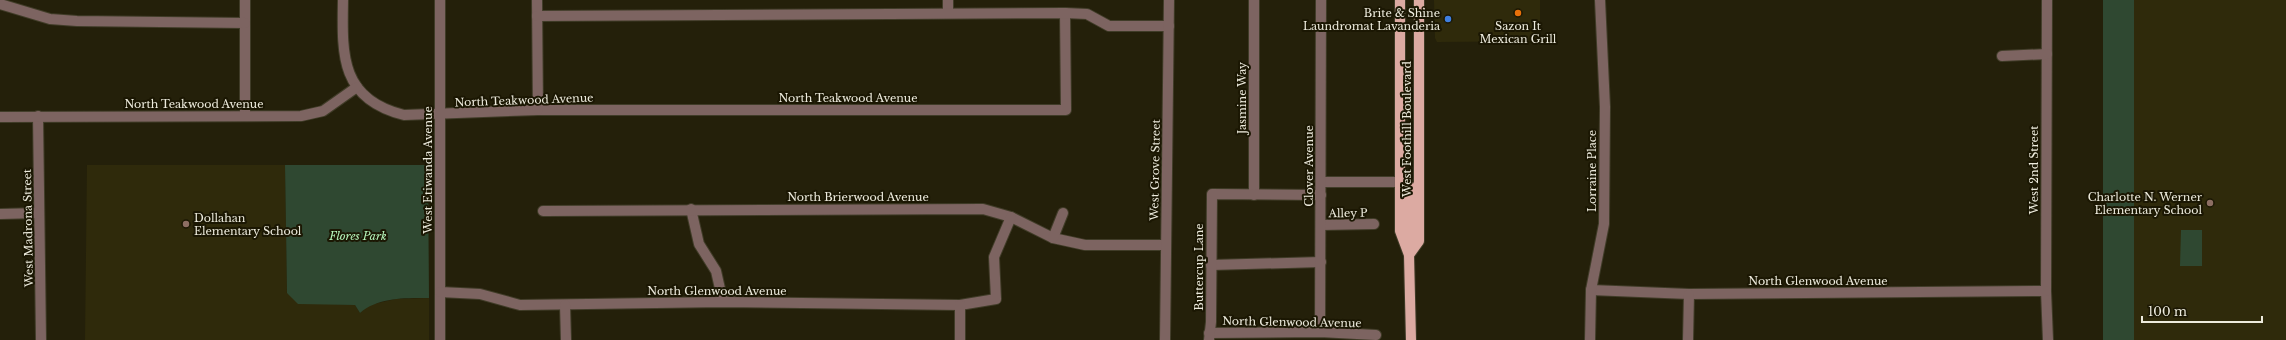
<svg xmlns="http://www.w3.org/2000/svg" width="2286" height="340" font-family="'Libre Baskerville',serif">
	<rect width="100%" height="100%" fill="#24200a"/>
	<g fill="#2f2a0b">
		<polygon points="1434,0 1540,0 1540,41 1437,42 1435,38"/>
		<rect x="2134" y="0" width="152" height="340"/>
		<polygon points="87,165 285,165 287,293 335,304 355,305 360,313 369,305 396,299 429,298 429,340 85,340"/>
	</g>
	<g fill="#2f4831">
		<rect x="2103" y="0" width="31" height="340"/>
		<path d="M285,165h143l1,133c-23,0 -51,-1 -69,15l-5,-8 -57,-1 -11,-11z"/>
		<polygon points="2181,230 2202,230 2202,266 2180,266"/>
	</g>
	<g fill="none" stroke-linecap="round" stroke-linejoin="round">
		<g stroke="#403c28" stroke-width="12">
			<g id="minor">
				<polyline points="245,0 245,116"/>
				<path d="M343,0c-1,55 -3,99 61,115l134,-5h528l-1,-97"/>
				<polyline points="440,0 440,340"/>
				<polyline points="537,0 538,110"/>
				<polyline points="948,0 948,13"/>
				<polyline points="2047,0 2046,291 2048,340"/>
				<polyline points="0,4 50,19 77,21 245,23"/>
				<polyline points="537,16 1065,13 1087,14 1109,26 1169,26"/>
				<polyline points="2002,56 2047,54"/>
				<polyline points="38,116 41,340"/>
				<polyline points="0,117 301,116 323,111 357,87"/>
				<polyline points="1322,182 1400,182"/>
				<polyline points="1254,195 1254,0"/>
				<polyline points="691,209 699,244 716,271 723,302"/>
				<polyline points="543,211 983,209 1011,217 1053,238 1085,245 1166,245"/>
				<polyline points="0,214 39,213"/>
				<polyline points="1321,225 1374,224"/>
				<polyline points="1053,238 1063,213"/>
				<polyline points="1211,265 1321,262"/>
				<polyline points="1591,290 1689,294 2046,291"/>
				<polyline points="440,292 480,294 520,305 723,302 960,305 996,299 994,257 1011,217"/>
				<polyline points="565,305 566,340"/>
				<polyline points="960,305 960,340"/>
				<polyline points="1320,332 1321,0"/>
				<polyline points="1209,333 1320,332 1376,335"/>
				<polyline points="1165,340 1169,0"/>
				<polyline points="1209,340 1211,322 1212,194 1321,195"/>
				<polyline points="1590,340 1591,290 1604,224 1605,107 1600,0"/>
				<polyline points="1688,340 1689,294"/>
			</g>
		</g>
		<g stroke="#403c28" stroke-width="12">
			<g id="major">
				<polyline points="1400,0 1400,231 1409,255 1411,340"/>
				<polyline points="1400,182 1408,183 1410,187 1410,251"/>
				<polyline points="1409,255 1419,241 1419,0"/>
			</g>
		</g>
		<use href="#minor" stroke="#7d6461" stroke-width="10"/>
		<use href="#major" stroke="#dcaaa2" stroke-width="10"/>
	</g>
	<circle fill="#e8710a" stroke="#1b1703" stroke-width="1.5" cx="1518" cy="13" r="4"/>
	<circle fill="#3f7fe0" stroke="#1b1703" stroke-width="1.5" cx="1448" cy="19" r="4"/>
	<g fill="#8d6e63" stroke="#1b1703" stroke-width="1.5">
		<circle cx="2210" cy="203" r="4"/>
		<circle cx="186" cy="224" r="4"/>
	</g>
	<g text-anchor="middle" stroke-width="4" stroke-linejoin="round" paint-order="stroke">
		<g font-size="11" fill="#edebdd" stroke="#1b1703" text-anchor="end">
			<text x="1440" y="17">Brite &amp; Shine<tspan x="1440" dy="13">Laundromat Lavanderia</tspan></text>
			<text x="1518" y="30" text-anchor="middle">Sazon It<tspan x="1518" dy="13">Mexican Grill</tspan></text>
			<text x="2202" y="201">Charlotte N. Werner<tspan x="2202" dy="13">Elementary School</tspan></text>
			<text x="194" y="222" text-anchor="start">Dollahan<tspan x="194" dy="13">Elementary School</tspan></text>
		</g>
		<g font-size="11" fill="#edebdd" stroke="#1b1703">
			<text x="848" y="102">North Teakwood Avenue</text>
			<text transform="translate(1242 98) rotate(-90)" y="4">Jasmine Way</text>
			<text transform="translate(524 100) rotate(-2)" y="4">North Teakwood Avenue</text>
			<text x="194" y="108">North Teakwood Avenue</text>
			<text transform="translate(1407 129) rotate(-90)" y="4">West Foothill Boulevard</text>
			<text transform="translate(1309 166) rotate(-90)" y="4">Clover Avenue</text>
			<text transform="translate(428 170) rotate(-90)" y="4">West Etiwanda Avenue</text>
			<text transform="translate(1155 170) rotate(-89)" y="4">West Grove Street</text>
			<text transform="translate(2034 170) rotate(-90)" y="4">West 2nd Street</text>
			<text transform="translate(1592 171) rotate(-90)" y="4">Lorraine Place</text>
			<text x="858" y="201">North Brierwood Avenue</text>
			<text transform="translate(1348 213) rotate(-1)" y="4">Alley P</text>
			<text transform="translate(28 228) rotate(-91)" y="4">West Madrona Street</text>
			<text transform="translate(1199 267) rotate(-90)" y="4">Buttercup Lane</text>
			<text x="1818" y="285">North Glenwood Avenue</text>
			<text x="717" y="295">North Glenwood Avenue</text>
			<text transform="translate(1292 322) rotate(1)" y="4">North Glenwood Avenue</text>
		</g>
		<g font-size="11" font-style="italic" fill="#b7f7bc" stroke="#1b1703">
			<text x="358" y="240">Flores Park</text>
		</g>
	</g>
	<path d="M2142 316v6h120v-6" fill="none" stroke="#edebdd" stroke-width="2"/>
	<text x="2148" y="316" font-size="12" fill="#edebdd" stroke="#1b1703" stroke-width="3" paint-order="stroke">100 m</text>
</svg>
